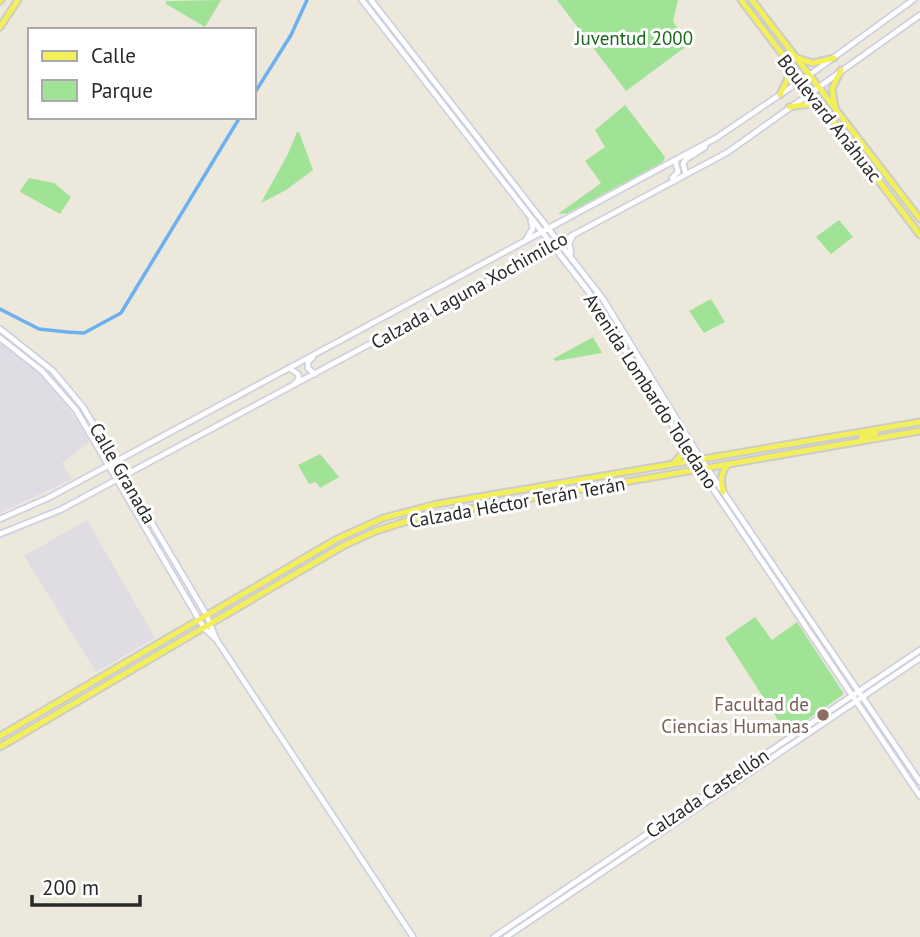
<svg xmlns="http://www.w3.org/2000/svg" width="920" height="937" font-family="'PT Sans',sans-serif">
	<rect width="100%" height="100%" fill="#ece8db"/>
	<g fill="#e0dce4">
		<polygon points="2,343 33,367 58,393 91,441 62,463 72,479 0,513 0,345"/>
		<polygon points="87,520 155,638 96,672 24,556"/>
	</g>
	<g fill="#a0e396">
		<polygon points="221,0 205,27 166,4 166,1"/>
		<polygon points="557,0 678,0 673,21 688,45 626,91"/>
		<polygon points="625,105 665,157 663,162 568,213 558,214 601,183 585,161 605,147 595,130"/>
		<polygon points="297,132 299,132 313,170 286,190 261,203 288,154"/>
		<polygon points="29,178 54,183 71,197 60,214 22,193 20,191"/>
		<polygon points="839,220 853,237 831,254 816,237"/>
		<polygon points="711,299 725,322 704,333 689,311"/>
		<polygon points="593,337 602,353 556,361 553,359"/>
		<polygon points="320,454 339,477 320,488 316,482 309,484 298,465"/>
		<polygon points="755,617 772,640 797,622 844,694 787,734 725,638"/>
	</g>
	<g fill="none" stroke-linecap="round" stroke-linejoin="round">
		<g stroke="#6cb0f0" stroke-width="3.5">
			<polyline points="254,94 291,35 307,0"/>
			<polyline points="0,309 39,329 67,332 84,333 121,313 240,117"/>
		</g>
		<g stroke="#d0d0e3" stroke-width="8">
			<g id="secondary">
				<polyline points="362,0 588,291 699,468 920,796"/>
				<polyline points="371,0 603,299 701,459 920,782"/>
				<polyline points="686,174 683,164 686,159 705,147"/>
				<polyline points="672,178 678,172 675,160"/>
				<polyline points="527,238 533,228 531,221"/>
				<polyline points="571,253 569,244 573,235"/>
				<polyline points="0,329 53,371 83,407 207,616 216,639"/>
				<polyline points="0,338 42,371 76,410 204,628 216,639 413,937"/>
				<polyline points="313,357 308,362 308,368 315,374"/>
				<polyline points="289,368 298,374 299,378 295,384"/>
				<polyline points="0,519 48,498 716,138 815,71 913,0"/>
				<polyline points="0,534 60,510 728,152 920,15"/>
				<polyline points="494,937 920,650"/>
				<polyline points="506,937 920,658"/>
			</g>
		</g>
		<g stroke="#ccc" stroke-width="9">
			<g id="primary">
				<polyline points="741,0 920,235"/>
				<polyline points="752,0 920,219"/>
				<polyline points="0,1 1,0"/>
				<polyline points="0,27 18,0"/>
				<polyline points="797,58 813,63 834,58"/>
				<polyline points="780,95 788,78 785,61"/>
				<polyline points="789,107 810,104 823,110"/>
				<polyline points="835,107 832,89 841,70"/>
				<polyline points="861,441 862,436 876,433"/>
				<polyline points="673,464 683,453 681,440"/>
				<path d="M723,492c-2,-11 -3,-19 5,-28"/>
				<polyline points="0,736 337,539 383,518 437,504 920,422"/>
				<polyline points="0,747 343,546 376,531 417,518 920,431"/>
			</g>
		</g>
		<use href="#secondary" stroke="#fff" stroke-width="4.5"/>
		<use href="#primary" stroke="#f2ef59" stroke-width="5"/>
	</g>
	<circle fill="#8d6e63" stroke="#fff" stroke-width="2.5" cx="823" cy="715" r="7"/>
	<g text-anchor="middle" stroke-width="6" stroke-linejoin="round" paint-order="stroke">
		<g font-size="19" fill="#196719" stroke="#fff">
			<text x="634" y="45">Juventud 2000</text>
		</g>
		<g font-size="19" fill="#292929" stroke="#fff">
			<text transform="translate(830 118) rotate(52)" y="7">Boulevard Anáhuac</text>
			<text transform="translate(469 290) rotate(-29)" y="7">Calzada Laguna Xochimilco</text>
			<text transform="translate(651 391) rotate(57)" y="7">Avenida Lombardo Toledano</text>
			<text transform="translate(123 473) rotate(60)" y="7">Calle Granada</text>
			<text transform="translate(517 502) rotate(-10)" y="7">Calzada Héctor Terán Terán</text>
			<text transform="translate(707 793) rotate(-34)" y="7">Calzada Castellón</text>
		</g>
		<g font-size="19" fill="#785e54" stroke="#fff" text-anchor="end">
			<text x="809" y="711">Facultad de<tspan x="809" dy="22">Ciencias Humanas</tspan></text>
		</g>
	</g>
	<rect x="28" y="28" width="228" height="91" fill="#ffffff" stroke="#a9a9a9" stroke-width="2"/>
	<rect x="42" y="51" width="35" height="10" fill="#f2ef59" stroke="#a9a9a9" stroke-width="2"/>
	<text x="91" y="63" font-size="21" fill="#292929">Calle</text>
	<rect x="42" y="80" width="35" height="21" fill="#a0e396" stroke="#a9a9a9" stroke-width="2"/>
	<text x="91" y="98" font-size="21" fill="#292929">Parque</text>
	<path d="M32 895v10h108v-10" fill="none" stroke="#292929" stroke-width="3.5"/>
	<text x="42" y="895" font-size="21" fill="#292929" stroke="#ffffff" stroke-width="5" paint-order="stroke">200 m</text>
</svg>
